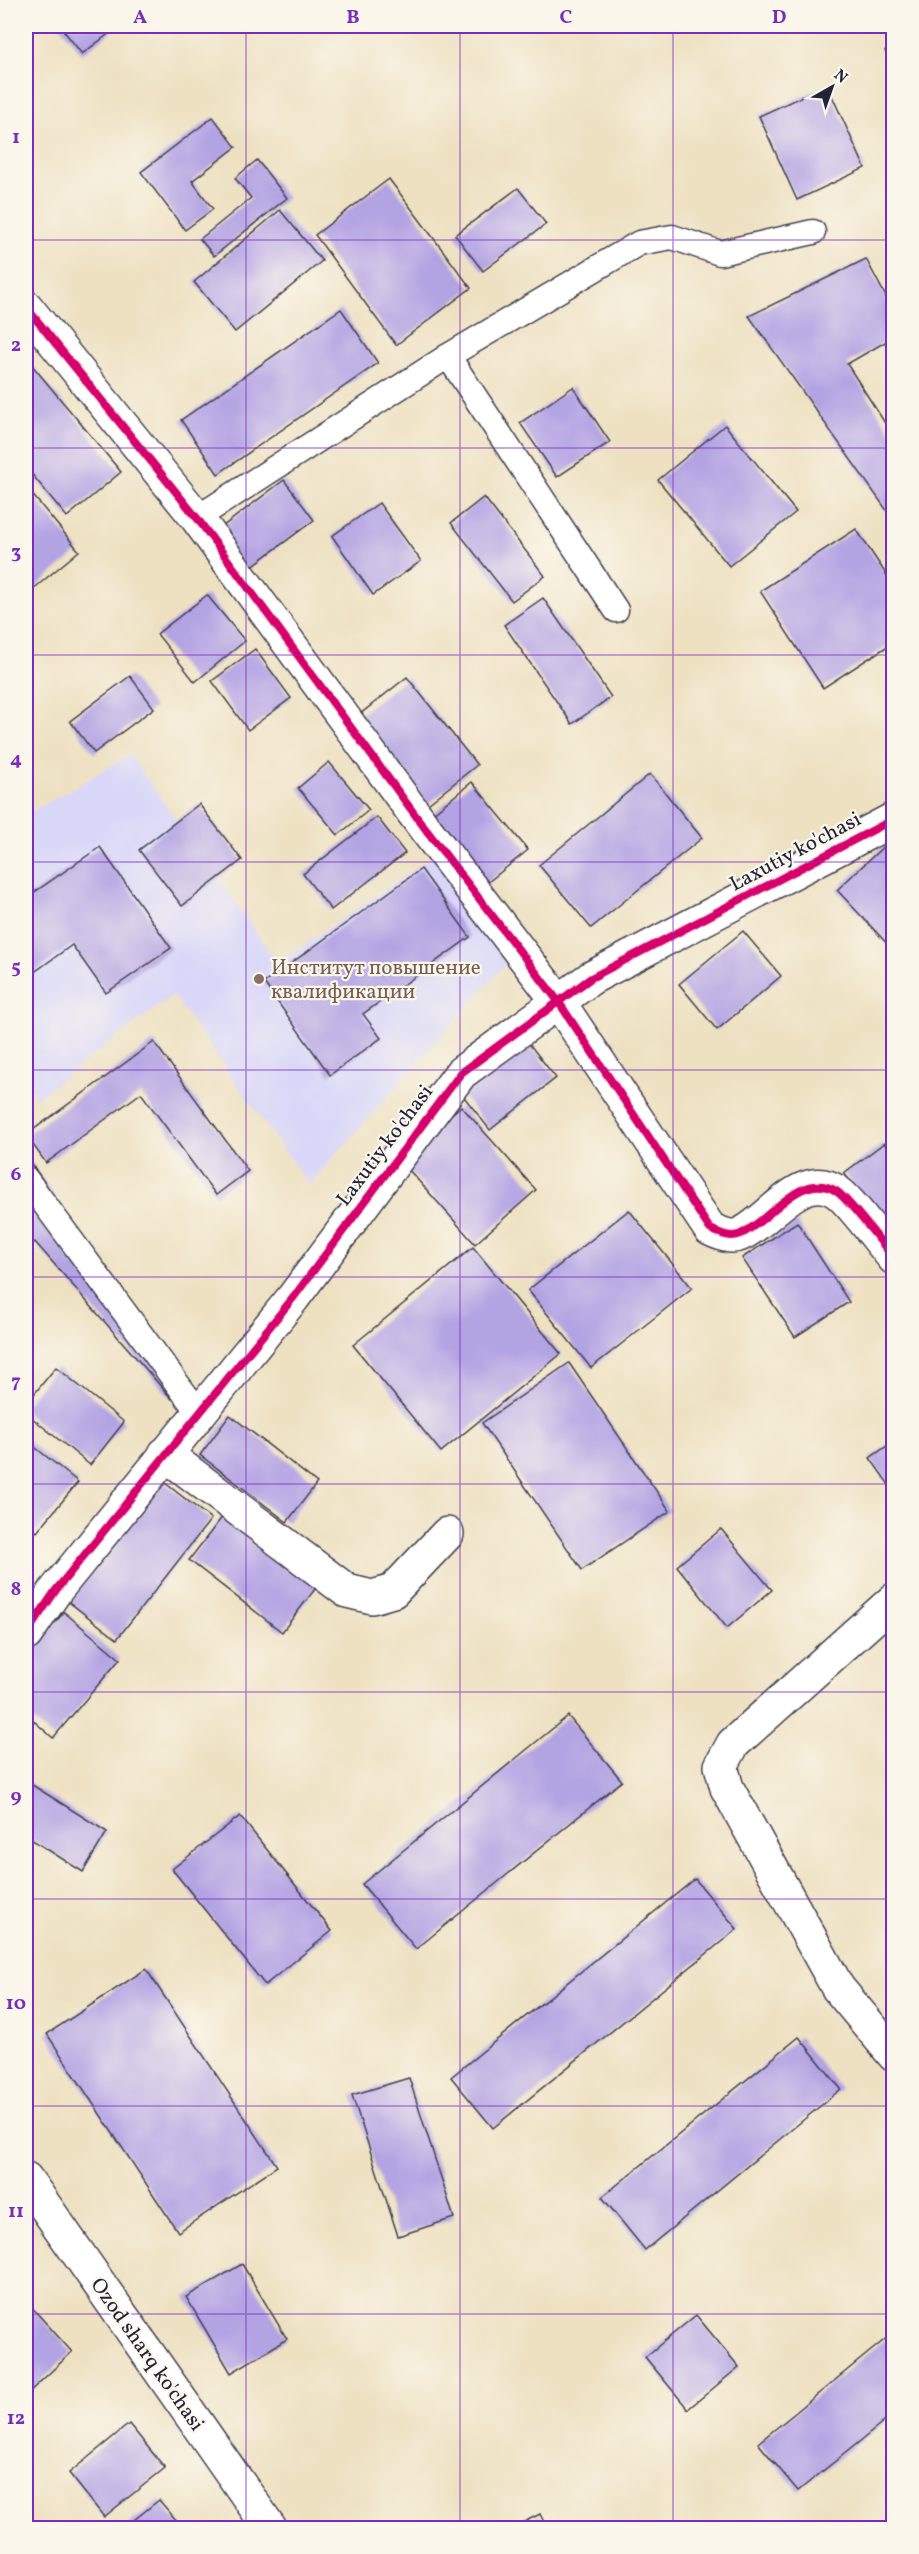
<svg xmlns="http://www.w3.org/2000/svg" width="919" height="2554" font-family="Vollkorn,serif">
	<rect width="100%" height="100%" fill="#fbf7ec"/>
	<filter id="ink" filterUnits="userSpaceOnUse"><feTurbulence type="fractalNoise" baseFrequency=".0167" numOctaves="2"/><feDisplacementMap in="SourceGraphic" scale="12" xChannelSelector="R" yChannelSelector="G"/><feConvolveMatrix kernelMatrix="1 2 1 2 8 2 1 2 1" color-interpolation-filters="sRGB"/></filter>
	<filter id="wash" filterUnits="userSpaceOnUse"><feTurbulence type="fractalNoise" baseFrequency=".008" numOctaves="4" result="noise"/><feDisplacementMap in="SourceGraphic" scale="24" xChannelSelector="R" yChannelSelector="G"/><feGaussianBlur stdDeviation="1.35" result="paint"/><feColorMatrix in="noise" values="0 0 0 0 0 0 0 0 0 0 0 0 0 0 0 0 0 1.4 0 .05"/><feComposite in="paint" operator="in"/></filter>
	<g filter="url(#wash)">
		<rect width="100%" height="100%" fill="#eee1c2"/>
		<polygon fill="#d8d7f8" points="130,755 278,963 441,851 512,956 309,1185 173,995 37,1098 26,1081 26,815"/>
		<g id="blocks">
			<g fill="#b2a3e3">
				<polygon points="60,26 119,26 82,54"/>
				<polygon points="894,47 894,71 885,51"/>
				<polygon points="827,85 865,168 797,200 759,116"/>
				<polygon points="213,117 236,147 192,181 213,209 185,230 141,172"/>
				<polygon points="257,160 287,198 214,256 200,239 251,198 235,178"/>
				<polygon points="389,179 471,288 396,345 315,235"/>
				<polygon points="518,188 546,224 483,271 455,235"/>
				<polygon points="280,210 322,261 235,332 194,282"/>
				<polygon points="866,259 894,312 894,337 847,364 894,437 894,512 890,515 749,316"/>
				<polygon points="341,309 378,363 218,474 181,420"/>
				<polygon points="26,358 121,472 67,517 26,467"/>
				<polygon points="573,387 610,442 557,477 520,423"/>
				<polygon points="725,425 796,512 729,566 658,480"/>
				<polygon points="284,480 314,520 247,570 218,530"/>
				<polygon points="26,487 79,551 26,595"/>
				<polygon points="484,497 545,576 512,601 451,523"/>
				<polygon points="379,503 421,561 373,595 332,536"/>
				<polygon points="856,529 894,586 894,642 823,688 760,591"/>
				<polygon points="207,595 245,641 195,682 157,634"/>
				<polygon points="543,598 611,697 572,724 504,625"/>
				<polygon points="255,649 291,698 248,730 212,681"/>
				<polygon points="130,676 154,708 94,753 70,721"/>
				<polygon points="407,677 477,765 428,804 359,715"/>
				<polygon points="329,762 369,810 338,835 298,788"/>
				<polygon points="650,774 702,838 591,928 539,865"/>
				<polygon points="472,782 528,850 477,891 422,822"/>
				<polygon points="199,804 242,860 182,906 139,850"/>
				<polygon points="377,817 405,853 331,910 303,874"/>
				<polygon points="888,842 894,849 894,951 837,890"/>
				<polygon points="100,847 171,948 106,993 72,945 26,978 26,898"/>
				<polygon points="421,869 470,937 363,1014 381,1038 330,1075 264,983"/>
				<polygon points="743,931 781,976 717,1030 679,984"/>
				<polygon points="523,1036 556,1078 490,1130 457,1088"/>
				<polygon points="154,1042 248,1171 216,1195 141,1093 46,1163 26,1135"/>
				<polygon points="461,1106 536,1190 475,1244 400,1160"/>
				<polygon points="884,1143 894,1155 894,1240 844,1173"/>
				<polygon points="26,1156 184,1383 172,1399 35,1242 26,1249"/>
				<polygon points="629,1210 692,1288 591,1368 528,1290"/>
				<polygon points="797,1222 849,1302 795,1337 742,1258"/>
				<polygon points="473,1247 561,1354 441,1452 353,1345"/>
				<polygon points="569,1363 670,1511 582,1570 482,1423"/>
				<polygon points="56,1367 124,1422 90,1465 26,1413 26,1404"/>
				<polygon points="230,1415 317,1483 287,1522 200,1455"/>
				<polygon points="26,1440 78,1482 37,1532 26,1523"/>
				<polygon points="894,1441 894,1492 870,1458"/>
				<polygon points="160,1479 211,1519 117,1639 65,1599"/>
				<polygon points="226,1512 319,1584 282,1632 189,1560"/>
				<polygon points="721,1529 772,1590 727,1628 677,1566"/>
				<polygon points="64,1612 120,1659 53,1738 26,1714 26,1657"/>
				<polygon points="568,1716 622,1781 416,1949 362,1884"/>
				<polygon points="26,1781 107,1832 83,1872 26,1836"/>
				<polygon points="240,1816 332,1931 265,1985 172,1869"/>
				<polygon points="695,1879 737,1929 493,2128 451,2077"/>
				<polygon points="146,1969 277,2166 178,2232 47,2034"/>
				<polygon points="799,2037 841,2089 645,2250 602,2197"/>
				<polygon points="409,2078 454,2218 398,2236 352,2095"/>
				<polygon points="242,2264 287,2339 231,2373 186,2297"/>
				<polygon points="26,2301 72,2352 26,2395"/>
				<polygon points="696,2315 739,2367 688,2409 645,2357"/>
				<polygon points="894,2332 894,2414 798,2491 758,2443"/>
				<polygon points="129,2424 165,2468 104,2517 69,2473"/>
				<polygon points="159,2500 183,2528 124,2528"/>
				<polygon points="540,2514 547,2528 512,2528"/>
			</g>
		</g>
	</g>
	<g filter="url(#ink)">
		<use href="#blocks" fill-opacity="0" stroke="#413f4f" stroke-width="1.5"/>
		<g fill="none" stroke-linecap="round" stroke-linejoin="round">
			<g stroke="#413f4f" stroke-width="27">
				<g id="service">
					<polyline points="448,356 616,610"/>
					<polyline points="197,518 448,356 639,243 672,237 720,253 813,232"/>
					<polyline points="26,1179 199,1413"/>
				</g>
			</g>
			<g stroke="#413f4f" stroke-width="36">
				<g id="minor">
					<path d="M26,307l171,211 230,313 131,170 152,228c9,4 21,10 31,5 29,-13 60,-65 95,-43 13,8 46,53 58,67"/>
					<polyline points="165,1454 347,1591 372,1597 393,1591 447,1534"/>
					<polyline points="894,1600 733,1744 721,1766 727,1788 838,1988 894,2055"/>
					<polyline points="26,1634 56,1590 293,1298 461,1073 591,978 894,819"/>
					<polyline points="26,2179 270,2528"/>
				</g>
			</g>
			<use href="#service" stroke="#fff" stroke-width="24"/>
			<use href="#minor" stroke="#fff" stroke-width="33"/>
			<g stroke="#fbf7ec" stroke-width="11">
				<g id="cycleway">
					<path d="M26,307l171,211 230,313 131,170 152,228c9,4 21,10 31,5 29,-13 60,-65 95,-43 13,8 46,53 58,67"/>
					<polyline points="26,1634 56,1590 293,1298 461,1073 591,978 894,819"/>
				</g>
			</g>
			<use href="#cycleway" stroke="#d6006c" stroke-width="8"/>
		</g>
	</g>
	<path fill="none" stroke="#7b2cbf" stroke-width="1.5" stroke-opacity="0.55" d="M246,26v2502M460,26v2502M673,26v2502M26,240h868M26,448h868M26,655h868M26,862h868M26,1070h868M26,1277h868M26,1484h868M26,1692h868M26,1899h868M26,2106h868M26,2314h868"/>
	<circle fill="#8d6e63" stroke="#fbf7ec" stroke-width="2" cx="259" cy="979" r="6"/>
	<g text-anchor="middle" stroke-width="4.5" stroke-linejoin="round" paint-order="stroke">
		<g font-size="21" fill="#22223b" stroke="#fbf7ec">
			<text transform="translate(795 851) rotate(-28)" y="7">Laxutiy ko'chasi</text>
			<text transform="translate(384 1145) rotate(-53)" y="7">Laxutiy ko'chasi</text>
			<text transform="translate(148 2354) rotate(55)" y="7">Ozod sharq ko'chasi</text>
		</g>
		<g font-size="21" fill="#785e54" stroke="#fbf7ec" text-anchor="start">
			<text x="271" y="974">Институт повышение<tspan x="271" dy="24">квалификации</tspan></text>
		</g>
	</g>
	<rect width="919" height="2554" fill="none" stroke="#fbf7ec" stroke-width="66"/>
	<g transform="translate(832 87) rotate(40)" stroke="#fbf7ec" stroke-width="4.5" paint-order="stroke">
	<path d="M0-4.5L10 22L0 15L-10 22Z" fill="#22223b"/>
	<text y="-9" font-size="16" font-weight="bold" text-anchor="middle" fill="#22223b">N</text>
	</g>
	<rect x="33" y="33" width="853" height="2488" fill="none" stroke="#7b2cbf" stroke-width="2"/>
	<g font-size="20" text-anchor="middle" font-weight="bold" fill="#7b2cbf">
		<text x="140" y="23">A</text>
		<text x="353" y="23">B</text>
		<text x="566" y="23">C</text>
		<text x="779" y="23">D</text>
		<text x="16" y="143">1</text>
		<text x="16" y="351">2</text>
		<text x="16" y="558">3</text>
		<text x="16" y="765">4</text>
		<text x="16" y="973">5</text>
		<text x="16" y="1180">6</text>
		<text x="16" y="1387">7</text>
		<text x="16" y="1595">8</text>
		<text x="16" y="1802">9</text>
		<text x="16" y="2009">10</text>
		<text x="16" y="2217">11</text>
		<text x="16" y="2424">12</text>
	</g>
</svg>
